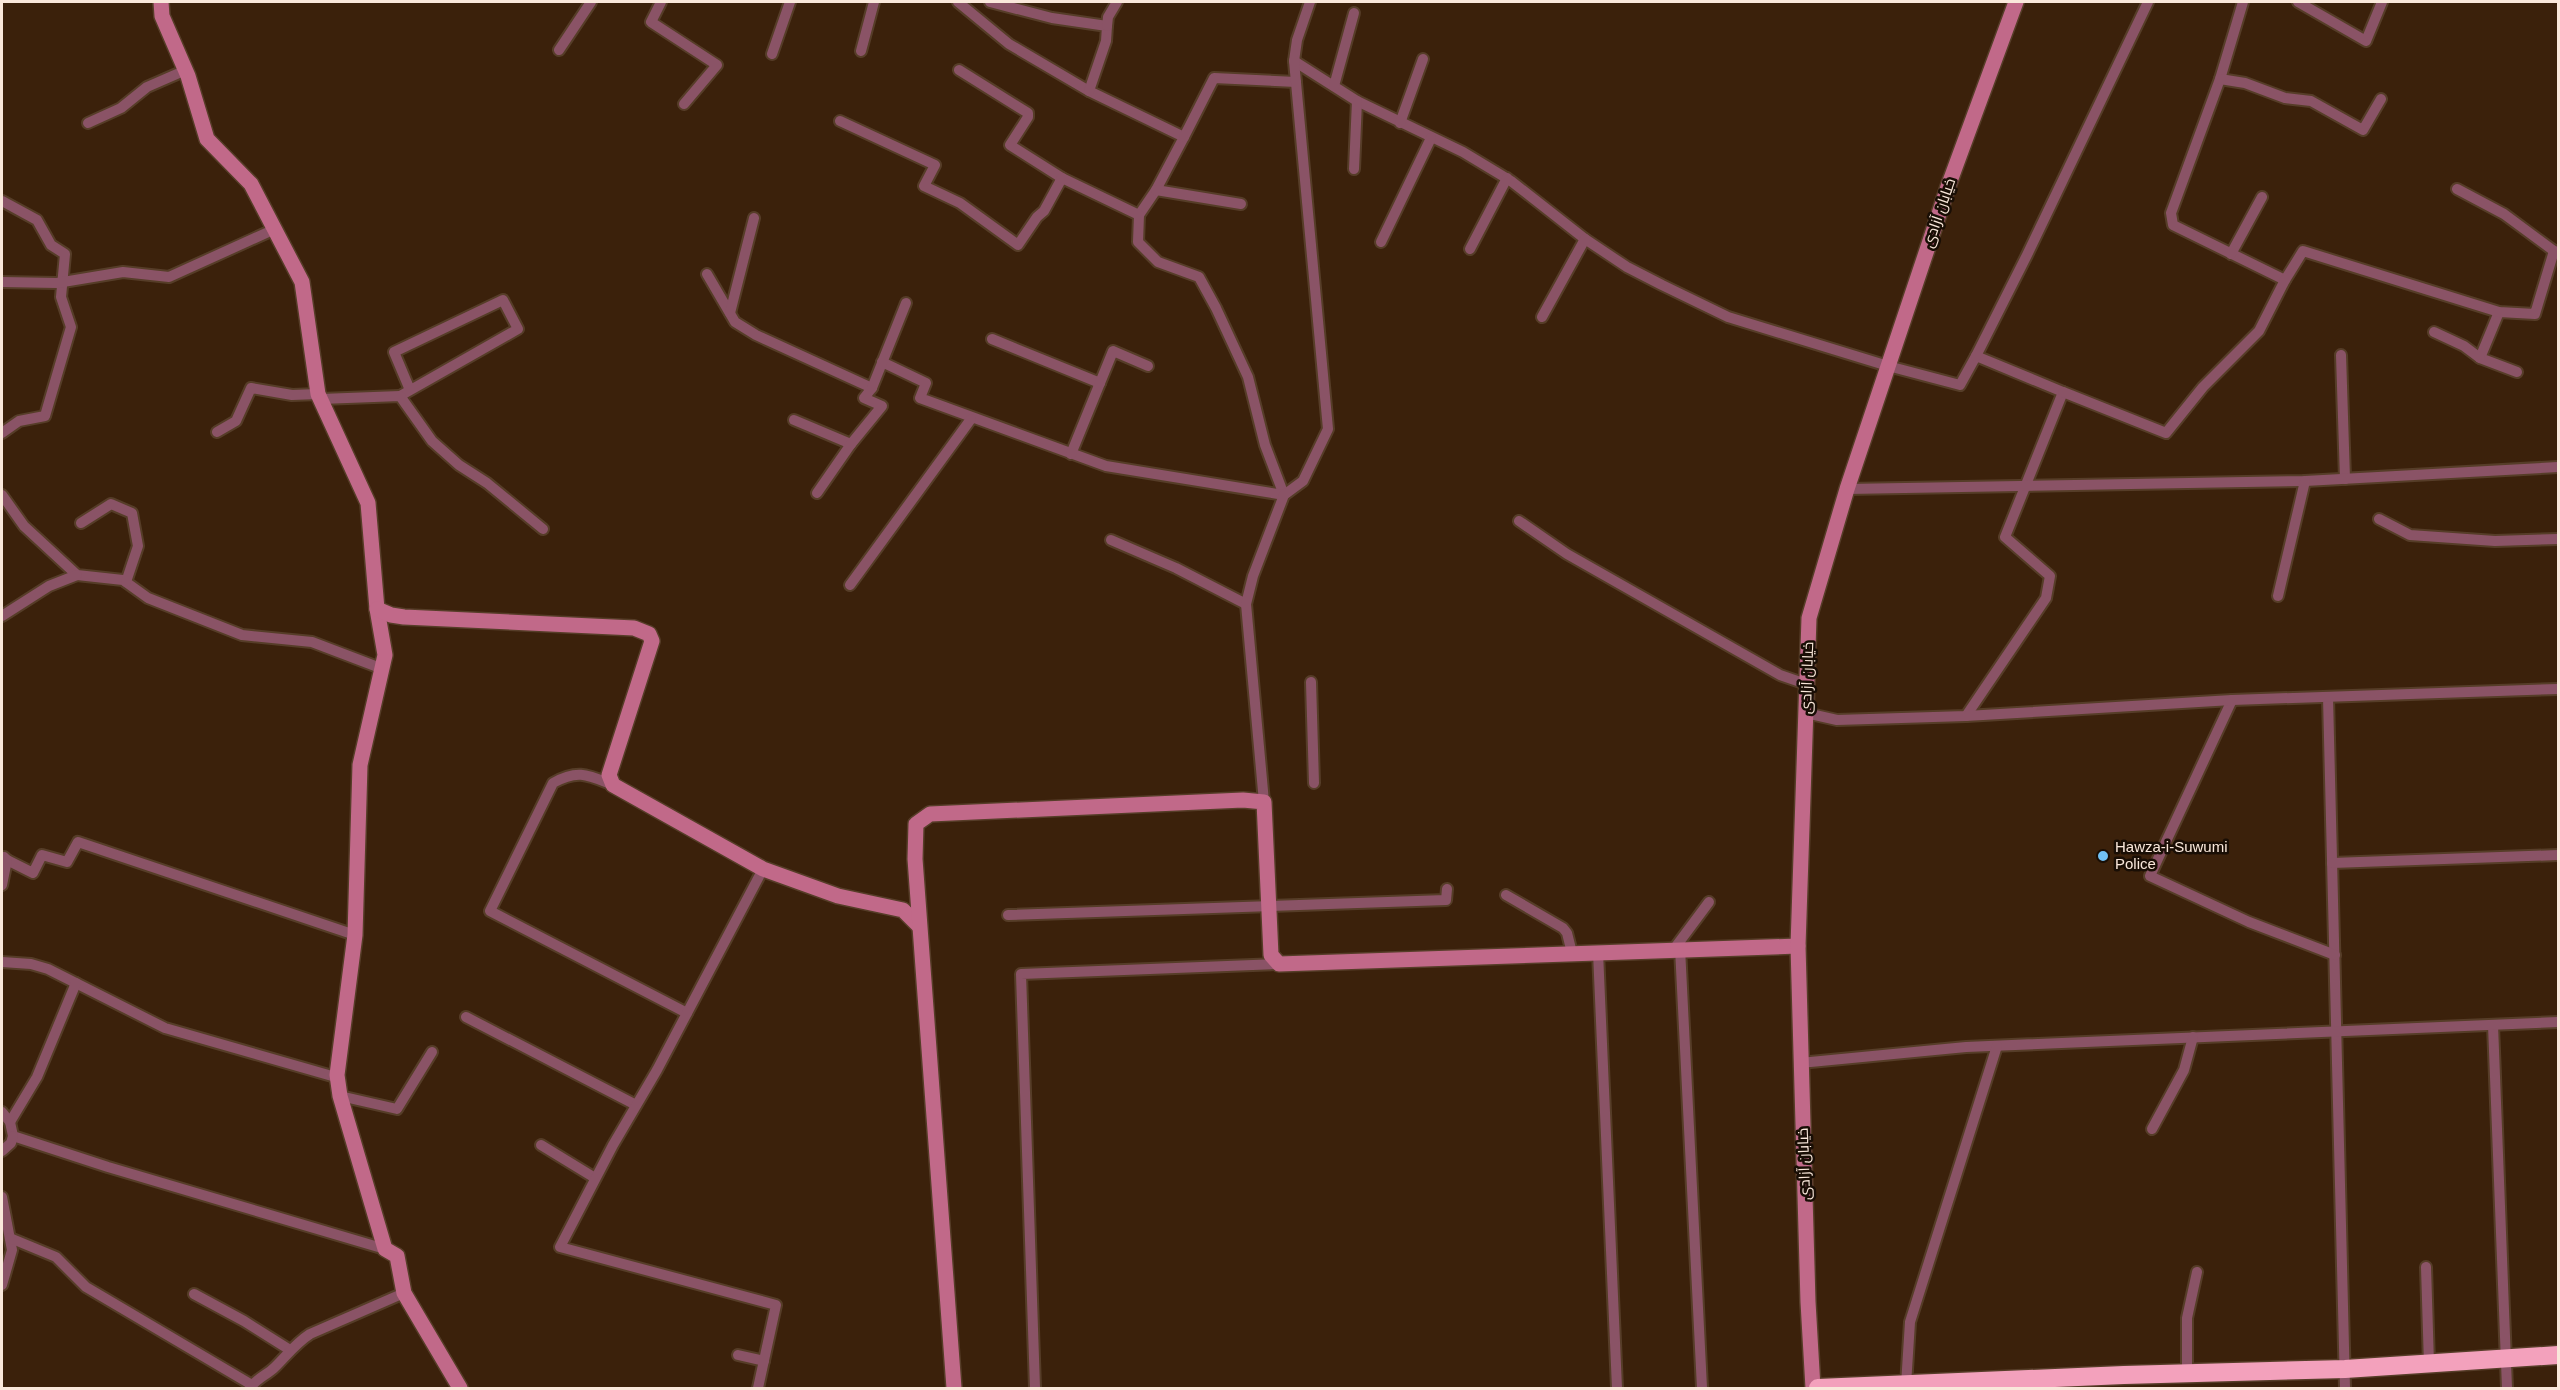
<svg xmlns="http://www.w3.org/2000/svg" width="2560" height="1390" font-family="Arial,Cairo,sans-serif">
	<rect width="100%" height="100%" fill="#3b210b"/>
	<g fill="none" stroke-linecap="round" stroke-linejoin="round">
		<g stroke="#563d28" stroke-width="14">
			<g id="street">
				<polyline points="661,2 651,22 717,65 684,104"/>
				<polyline points="958,2 1009,44 1089,91 1184,137 1156,190 1139,215"/>
				<polyline points="990,2 1052,18 1107,26 1106,41 1089,91"/>
				<polyline points="2243,2 2220,79 2171,213 2173,225 2285,280"/>
				<polyline points="2298,2 2366,41 2382,2"/>
				<polyline points="1107,26 1108,17 1117,2"/>
				<polyline points="559,50 591,2"/>
				<polyline points="861,51 874,2"/>
				<polyline points="772,54 790,2"/>
				<polyline points="1294,61 1357,101 1463,152 1511,181 1585,239 1627,267 1662,285 1728,317 1888,366 1960,385 1976,356 2063,392 2005,537 2050,576 2046,598 1966,716"/>
				<polyline points="959,70 1028,113 1028,117 1010,145 1062,178"/>
				<polyline points="2220,79 2245,83 2285,98 2311,101 2363,130 2381,99"/>
				<polyline points="1334,86 1354,13"/>
				<polyline points="840,121 935,165 924,186 960,203 1018,245 1037,217 1044,211 1062,178 1139,215 1138,242 1158,262 1199,277 1216,308 1248,377 1265,445 1284,495"/>
				<polyline points="88,123 121,108 147,87 186,70"/>
				<polyline points="1400,123 1423,59"/>
				<polyline points="1184,137 1214,78 1296,82"/>
				<polyline points="1354,169 1357,101"/>
				<polyline points="2457,189 2504,214 2554,251"/>
				<polyline points="1156,190 1241,204"/>
				<polyline points="2,201 37,220 51,245 65,254 61,297 71,327 45,416 19,421 2,433"/>
				<polyline points="1381,242 1431,138"/>
				<polyline points="1470,249 1507,178"/>
				<polyline points="2231,254 2262,197"/>
				<polyline points="707,274 735,322 756,335 872,388"/>
				<polyline points="2,282 57,283 123,272 169,277 275,229"/>
				<polyline points="2499,312 2480,358 2517,372"/>
				<polyline points="730,313 754,218"/>
				<polyline points="1542,317 1585,239"/>
				<polyline points="2434,332 2464,346 2480,358"/>
				<polyline points="992,339 1100,383"/>
				<polyline points="2341,355 2345,479"/>
				<polyline points="1976,356 2027,255 2148,2"/>
				<polyline points="882,362 926,383 920,398 1106,466 1284,495"/>
				<polyline points="2063,392 2166,433 2203,387 2259,331 2285,280 2303,251 2499,312 2535,314 2554,251 2558,252"/>
				<polyline points="400,396 518,329 503,300 394,352 410,390"/>
				<polyline points="321,399 400,396 432,441 459,465 487,483 543,529"/>
				<polyline points="794,420 851,444"/>
				<polyline points="217,432 236,421 251,388 292,395 318,394"/>
				<polyline points="1071,454 1113,351 1148,366"/>
				<polyline points="1847,489 2305,481 2558,467"/>
				<polyline points="817,493 851,444 882,406 864,398 872,388 906,303"/>
				<polyline points="2,495 24,526 77,575 123,580 148,598 242,635 312,642 383,669"/>
				<polyline points="2379,519 2410,535 2495,541 2558,539"/>
				<polyline points="1519,521 1567,554 1780,675 1806,684"/>
				<polyline points="81,523 111,504 132,513 138,546 126,582"/>
				<polyline points="1111,540 1176,568 1246,604"/>
				<polyline points="850,585 971,419"/>
				<polyline points="2278,596 2305,481"/>
				<polyline points="2,616 49,586 77,575"/>
				<polyline points="1311,682 1314,783"/>
				<polyline points="2328,697 2345,1388"/>
				<polyline points="2232,700 2150,876 2249,922 2335,955"/>
				<polyline points="1806,713 1837,720 1966,716 2232,700 2558,689"/>
				<path d="M613,785c-25,-10 -35,-16 -60,-2l-63,128 197,102"/>
				<polyline points="1264,802 1246,604 1253,576 1284,495 1303,481 1328,429 1294,61 1297,40 1310,2"/>
				<polyline points="7,860 33,873 42,855 67,862 78,842 355,935"/>
				<polyline points="2332,863 2558,855"/>
				<polyline points="2,885 7,860 4,857"/>
				<polyline points="1506,895 1563,928 1567,933 1572,953"/>
				<polyline points="1008,915 1446,900 1447,889"/>
				<polyline points="1680,948 1702,1388"/>
				<polyline points="1674,949 1709,902"/>
				<polyline points="1598,952 1617,1388"/>
				<polyline points="2,962 31,964 48,969 165,1028 332,1076 337,1075"/>
				<polyline points="466,1017 636,1105"/>
				<polyline points="2493,1025 2507,1388"/>
				<polyline points="1800,1063 1966,1047 2558,1022"/>
				<polyline points="340,1096 397,1109 432,1052"/>
				<polyline points="2,1112 10,1122 13,1136 108,1167 385,1249"/>
				<polyline points="10,1122 37,1077 76,983"/>
				<polyline points="2152,1129 2184,1070 2193,1037"/>
				<polyline points="541,1145 595,1178"/>
				<polyline points="2,1151 11,1143 13,1136"/>
				<polyline points="2,1197 12,1250 2,1285"/>
				<polyline points="10,1238 56,1257 86,1287 252,1385"/>
				<polyline points="2426,1267 2429,1364"/>
				<polyline points="194,1294 244,1321 290,1350"/>
				<polyline points="738,1355 764,1361"/>
				<polyline points="2187,1373 2187,1318 2197,1272"/>
				<polyline points="1906,1385 1910,1322 1997,1046"/>
				<path d="M250,1388c7,-10 17,-13 25,-21 12,-12 21,-24 35,-33l94,-41"/>
				<polyline points="758,1388 776,1305 560,1247 613,1145 657,1070 763,869"/>
				<polyline points="1035,1388 1021,974 1279,964"/>
			</g>
		</g>
		<g stroke="#563d28" stroke-width="18">
			<g id="secondary">
				<polyline points="161,2 162,16 188,76 207,139 251,184 302,282 318,394 368,503 377,609 385,655 360,765 355,935 337,1075 340,1096 385,1249 397,1256 404,1293 460,1388"/>
				<polyline points="377,609 391,615 404,617 634,628 649,634 652,641 609,775 613,785 763,869 838,896 903,910 919,926"/>
				<polyline points="954,1388 915,859 916,824 930,814 1243,800 1264,802 1271,955 1279,964 1798,946"/>
				<polyline points="1813,1388 1808,1302 1798,946 1809,618 1847,489 1949,184 2016,2"/>
			</g>
		</g>
		<g stroke="#563d28" stroke-width="21">
			<polyline id="highway" points="1818,1388 2124,1375 2345,1369 2558,1355"/>
		</g>
		<use href="#street" stroke="#8a5366" stroke-width="10"/>
		<use href="#secondary" stroke="#c16989" stroke-width="15"/>
		<use href="#highway" stroke="#f3a1bc" stroke-width="18"/>
	</g>
	<circle fill="#71c1f5" stroke="#190e05" stroke-width="2" cx="2103" cy="856" r="6"/>
	<g text-anchor="middle" stroke-width="5" stroke-linejoin="round" paint-order="stroke">
		<g font-size="15" fill="#fae8db" stroke="#190e05">
			<text transform="translate(1939 213) rotate(-71)" y="5">خیابان آزادی</text>
			<text transform="translate(1807 678) rotate(-88)" y="5">خیابان آزادی</text>
			<text transform="translate(1804 1164) rotate(-92)" y="5">خیابان آزادی</text>
		</g>
		<g font-size="15" fill="#fae8db" stroke="#190e05" text-anchor="start">
			<text x="2115" y="852">Hawza-i-Suwumi<tspan x="2115" dy="17">Police</tspan></text>
		</g>
	</g>
	<rect width="2560" height="1390" fill="none" stroke="#fae8db" stroke-width="6"/>
</svg>
